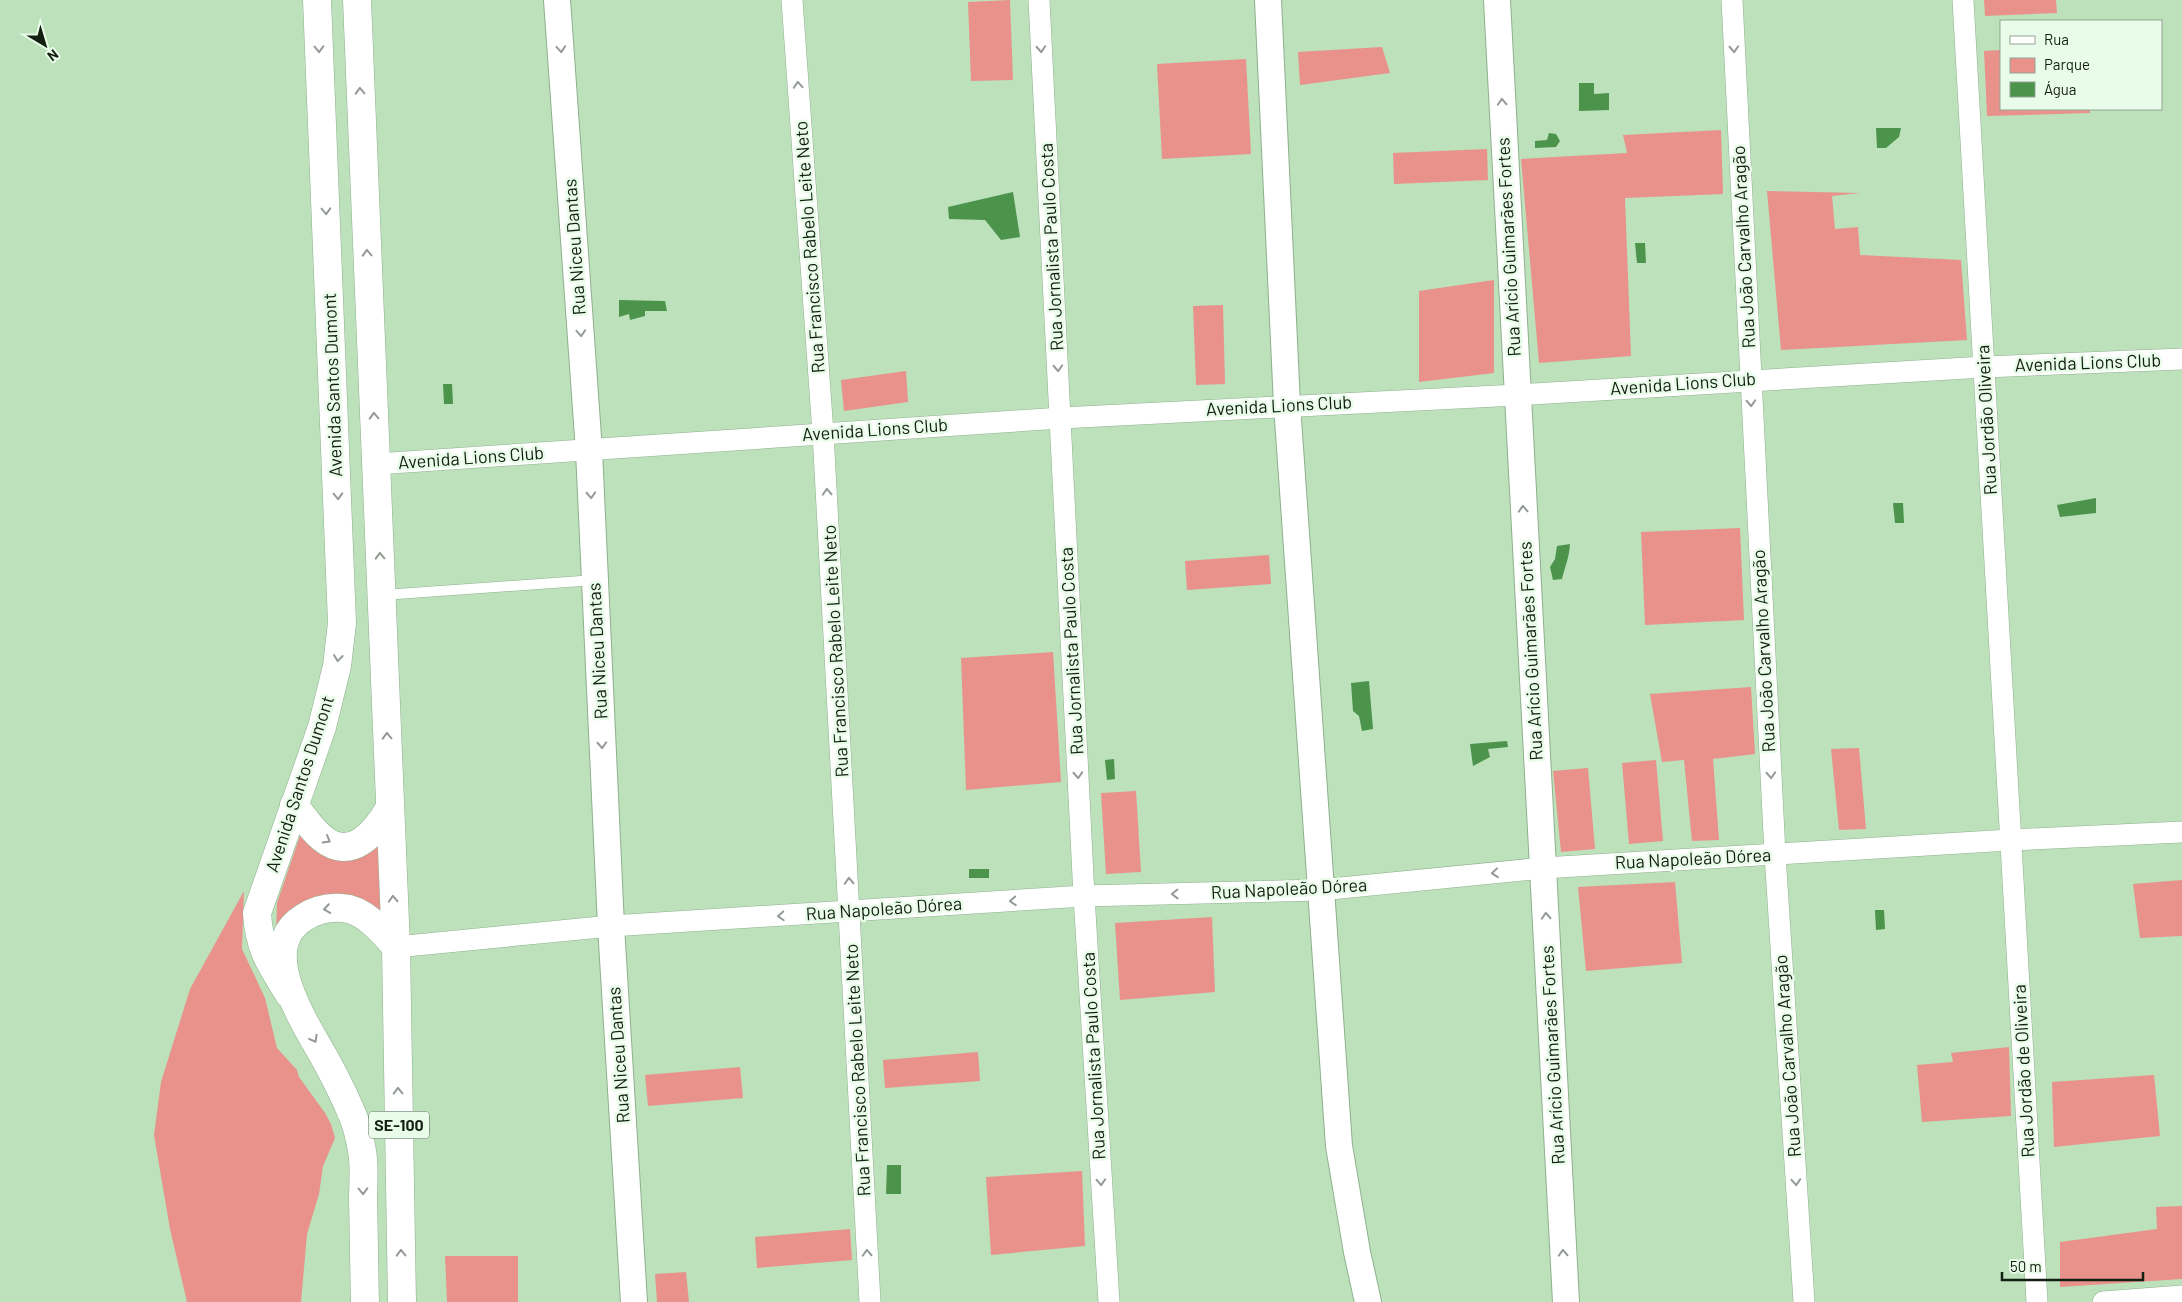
<svg xmlns="http://www.w3.org/2000/svg" width="2182" height="1302" font-family="Barlow,sans-serif">
	<rect width="100%" height="100%" fill="#bce1bb"/>
	<g fill="#e9928c">
		<polygon points="1010,0 1013,80 971,81 968,2"/>
		<polygon points="1984,0 2056,0 2057,13 1985,16"/>
		<polygon points="1382,47 1390,73 1300,85 1298,52"/>
		<polygon points="2001,50 2001,109 2090,109 2090,113 1987,116 1984,51"/>
		<polygon points="1246,59 1251,154 1162,159 1157,64"/>
		<polygon points="1721,130 1723,194 1625,198 1631,356 1539,363 1521,159 1627,153 1623,135"/>
		<polygon points="1487,149 1488,180 1394,184 1393,153"/>
		<polygon points="1767,191 1860,193 1832,196 1835,229 1858,227 1860,255 1961,260 1967,340 1781,350"/>
		<polygon points="1494,280 1494,373 1419,382 1419,291"/>
		<polygon points="1223,305 1225,384 1196,385 1193,306"/>
		<polygon points="906,371 908,402 844,411 841,380"/>
		<polygon points="1740,528 1744,620 1645,625 1641,532"/>
		<polygon points="1269,555 1271,584 1187,590 1185,561"/>
		<polygon points="1053,652 1061,782 966,790 961,658"/>
		<polygon points="1751,687 1755,754 1713,759 1719,840 1692,841 1684,760 1662,762 1650,694"/>
		<polygon points="1859,748 1866,829 1839,830 1831,749"/>
		<polygon points="1656,760 1663,841 1629,844 1622,763"/>
		<polygon points="1588,768 1595,849 1561,852 1553,771"/>
		<polygon points="1136,791 1141,872 1106,874 1101,793"/>
		<polygon points="304,824 313,842 380,839 384,925 374,906 276,935 277,903"/>
		<polygon points="2182,880 2182,936 2140,938 2133,884"/>
		<polygon points="1675,882 1682,963 1586,971 1578,887"/>
		<polygon points="244,891 242,949 265,998 277,1048 297,1070 299,1077 325,1113 331,1124 335,1138 323,1166 319,1194 307,1234 301,1302 187,1302 170,1229 154,1135 161,1082 190,989"/>
		<polygon points="1212,917 1215,992 1120,1000 1115,923"/>
		<polygon points="2009,1047 2011,1116 1922,1122 1917,1065 1953,1062 1951,1053"/>
		<polygon points="978,1052 980,1081 885,1088 883,1060"/>
		<polygon points="740,1067 743,1098 648,1106 645,1075"/>
		<polygon points="2154,1075 2160,1136 2054,1147 2052,1082"/>
		<polygon points="1082,1171 1085,1246 991,1255 986,1177"/>
		<polygon points="2182,1206 2182,1279 2060,1287 2060,1242 2157,1229 2156,1207"/>
		<polygon points="850,1229 852,1260 757,1268 755,1237"/>
		<polygon points="445,1256 518,1256 518,1302 447,1302"/>
		<polygon points="686,1272 689,1302 657,1302 655,1274"/>
	</g>
	<g fill="#4c934c">
		<polygon points="1579,83 1594,83 1594,94 1609,93 1609,110 1579,111"/>
		<polygon points="1876,128 1901,128 1899,137 1886,148 1877,148"/>
		<polygon points="1549,133 1556,134 1560,141 1556,147 1535,148 1535,141 1547,140"/>
		<polygon points="1013,192 1020,237 1001,240 985,220 949,219 948,207"/>
		<polygon points="1635,243 1645,243 1646,263 1637,263"/>
		<polygon points="619,300 665,301 667,311 645,311 645,316 630,320 629,314 619,317"/>
		<polygon points="443,384 452,384 453,404 444,404"/>
		<polygon points="2096,498 2096,513 2060,517 2057,505"/>
		<polygon points="1893,503 1903,503 1904,523 1895,523"/>
		<path d="M1570,544c-1,15 -5,22 -8,35l-9,1 -3,-13 5,-8 2,-13z"/>
		<polygon points="1369,681 1373,729 1362,731 1359,716 1353,711 1351,683"/>
		<polygon points="1507,741 1508,747 1488,749 1490,757 1473,766 1470,744"/>
		<polygon points="1114,759 1115,779 1107,780 1105,760"/>
		<rect x="969" y="869" width="20" height="9"/>
		<polygon points="1875,910 1884,910 1885,929 1876,930"/>
		<polygon points="887,1165 901,1165 901,1194 886,1194"/>
	</g>
	<g fill="none" stroke-linecap="round" stroke-linejoin="round">
		<g stroke="#8eb18d" stroke-width="11">
			<polyline id="service" points="383,595 595,580"/>
		</g>
		<g stroke="#8eb18d" stroke-width="22">
			<g id="minor">
				<polyline points="792,0 823,433 870,1302"/>
				<polyline points="1039,0 1084,896 1109,1302"/>
				<polyline points="1732,0 1775,854 1804,1302"/>
				<polyline points="1963,0 2037,1302"/>
				<polyline points="376,464 1061,418 1517,395 1984,367 2182,359"/>
				<polyline points="396,947 611,926 1084,896 1320,890 1543,868 2010,840 2182,832"/>
				<polyline points="2103,1302 2182,1296"/>
			</g>
		</g>
		<g stroke="#8eb18d" stroke-width="28">
			<g id="tertiary">
				<polyline points="557,0 589,451 611,926 634,1302"/>
				<polyline points="1268,0 1287,405 1339,1146 1357,1252 1368,1302"/>
				<polyline points="1497,0 1566,1302"/>
			</g>
		</g>
		<g stroke="#8eb18d" stroke-width="29">
			<g id="secondary">
				<polyline points="357,0 396,947"/>
				<path d="M294,805c9,11 17,24 28,33 29,24 53,-5 67,-29"/>
				<path d="M289,994c-18,-29 -30,-45 -32,-81l65,-186 15,-61 5,-43 -25,-623"/>
			</g>
		</g>
		<g stroke="#8eb18d" stroke-width="29">
			<path id="primary" d="M365,1302c-1,-34 -1,-68 -2,-102 0,-16 2,-34 -1,-49 -2,-12 -5,-26 -10,-37 -8,-19 -18,-39 -28,-57 -19,-34 -69,-108 -21,-139 12,-8 25,-11 39,-10 22,1 41,24 54,39l6,355"/>
		</g>
		<use href="#service" stroke="#fff" stroke-width="10"/>
		<use href="#minor" stroke="#fff" stroke-width="21"/>
		<use href="#tertiary" stroke="#fff" stroke-width="26"/>
		<use href="#secondary" stroke="#fff" stroke-width="28"/>
		<use href="#primary" stroke="#fff" stroke-width="28"/>
	</g>
	<defs><path id="oneway-chevron" d="M-2-3.5L2.5 0L-2 3.5" fill="none" stroke-width="1.6" stroke-linecap="round" stroke-linejoin="round" transform="scale(1.25)"/></defs>
	<g stroke="#949a94">
		<use href="#oneway-chevron" transform="translate(319 49) rotate(88)"/>
		<use href="#oneway-chevron" transform="translate(561 49) rotate(86)"/>
		<use href="#oneway-chevron" transform="translate(1041 49) rotate(87)"/>
		<use href="#oneway-chevron" transform="translate(1734 49) rotate(87)"/>
		<use href="#oneway-chevron" transform="translate(798 85) rotate(-94)"/>
		<use href="#oneway-chevron" transform="translate(360 91) rotate(-92)"/>
		<use href="#oneway-chevron" transform="translate(1502 102) rotate(-93)"/>
		<use href="#oneway-chevron" transform="translate(326 211) rotate(88)"/>
		<use href="#oneway-chevron" transform="translate(367 253) rotate(-92)"/>
		<use href="#oneway-chevron" transform="translate(581 333) rotate(86)"/>
		<use href="#oneway-chevron" transform="translate(1058 368) rotate(87)"/>
		<use href="#oneway-chevron" transform="translate(1751 403) rotate(87)"/>
		<use href="#oneway-chevron" transform="translate(374 416) rotate(-92)"/>
		<use href="#oneway-chevron" transform="translate(827 492) rotate(-93)"/>
		<use href="#oneway-chevron" transform="translate(591 495) rotate(87)"/>
		<use href="#oneway-chevron" transform="translate(338 496) rotate(88)"/>
		<use href="#oneway-chevron" transform="translate(1523 509) rotate(-93)"/>
		<use href="#oneway-chevron" transform="translate(380 556) rotate(-92)"/>
		<use href="#oneway-chevron" transform="translate(338 658) rotate(97)"/>
		<use href="#oneway-chevron" transform="translate(387 736) rotate(-92)"/>
		<use href="#oneway-chevron" transform="translate(602 745) rotate(87)"/>
		<use href="#oneway-chevron" transform="translate(1078 775) rotate(87)"/>
		<use href="#oneway-chevron" transform="translate(1771 775) rotate(87)"/>
		<use href="#oneway-chevron" transform="translate(327 840) rotate(30)"/>
		<use href="#oneway-chevron" transform="translate(1495 873) rotate(174)"/>
		<use href="#oneway-chevron" transform="translate(849 881) rotate(-93)"/>
		<use href="#oneway-chevron" transform="translate(1175 894) rotate(179)"/>
		<use href="#oneway-chevron" transform="translate(393 899) rotate(-93)"/>
		<use href="#oneway-chevron" transform="translate(1013 901) rotate(176)"/>
		<use href="#oneway-chevron" transform="translate(327 909) rotate(171)"/>
		<use href="#oneway-chevron" transform="translate(781 916) rotate(177)"/>
		<use href="#oneway-chevron" transform="translate(1546 916) rotate(-93)"/>
		<use href="#oneway-chevron" transform="translate(314 1039) rotate(61)"/>
		<use href="#oneway-chevron" transform="translate(398 1091) rotate(-91)"/>
		<use href="#oneway-chevron" transform="translate(1101 1182) rotate(87)"/>
		<use href="#oneway-chevron" transform="translate(1796 1182) rotate(86)"/>
		<use href="#oneway-chevron" transform="translate(363 1191) rotate(89)"/>
		<use href="#oneway-chevron" transform="translate(401 1253) rotate(-91)"/>
		<use href="#oneway-chevron" transform="translate(867 1253) rotate(-93)"/>
		<use href="#oneway-chevron" transform="translate(1563 1253) rotate(-93)"/>
	</g>
	<g text-anchor="middle" stroke-width="5" stroke-linejoin="round" paint-order="stroke">
		<rect fill="#e9fce9" stroke="#526152" stroke-width="1" x="369" y="1111.5" width="60" height="27" rx="4"/>
		<g font-size="16" font-weight="bold" fill="#121f11">
			<text x="399" y="1131">SE-100</text>
		</g>
		<g font-size="18" fill="#121f11" stroke="#e9fce9">
			<text transform="translate(575 247) rotate(-94)" y="6">Rua Niceu Dantas</text>
			<text transform="translate(810 247) rotate(-94)" y="6">Rua Francisco Rabelo Leite Neto</text>
			<text transform="translate(1052 247) rotate(-93)" y="6">Rua Jornalista Paulo Costa</text>
			<text transform="translate(1509 247) rotate(-93)" y="6">Rua Arício Guimarães Fortes</text>
			<text transform="translate(1744 247) rotate(-93)" y="6">Rua João Carvalho Aragão</text>
			<text transform="translate(2088 363) rotate(-2)" y="6">Avenida Lions Club</text>
			<text transform="translate(1683 384) rotate(-4)" y="6">Avenida Lions Club</text>
			<text transform="translate(333 385) rotate(-92)" y="6">Avenida Santos Dumont</text>
			<text transform="translate(1279 406) rotate(-3)" y="6">Avenida Lions Club</text>
			<text transform="translate(1987 420) rotate(-93)" y="6">Rua Jordão Oliveira</text>
			<text transform="translate(875 430) rotate(-4)" y="6">Avenida Lions Club</text>
			<text transform="translate(471 458) rotate(-4)" y="6">Avenida Lions Club</text>
			<text transform="translate(598 651) rotate(-93)" y="6">Rua Niceu Dantas</text>
			<text transform="translate(836 651) rotate(-93)" y="6">Rua Francisco Rabelo Leite Neto</text>
			<text transform="translate(1072 651) rotate(-93)" y="6">Rua Jornalista Paulo Costa</text>
			<text transform="translate(1531 651) rotate(-93)" y="6">Rua Arício Guimarães Fortes</text>
			<text transform="translate(1764 651) rotate(-93)" y="6">Rua João Carvalho Aragão</text>
			<text transform="translate(300 784) rotate(-72)" y="6">Avenida Santos Dumont</text>
			<text transform="translate(1693 859) rotate(-3)" y="6">Rua Napoleão Dórea</text>
			<text transform="translate(1289 889) rotate(-3)" y="6">Rua Napoleão Dórea</text>
			<text transform="translate(884 909) rotate(-4)" y="6">Rua Napoleão Dórea</text>
			<text transform="translate(619 1055) rotate(-94)" y="6">Rua Niceu Dantas</text>
			<text transform="translate(1553 1055) rotate(-93)" y="6">Rua Arício Guimarães Fortes</text>
			<text transform="translate(1094 1056) rotate(-93)" y="6">Rua Jornalista Paulo Costa</text>
			<text transform="translate(1788 1056) rotate(-94)" y="6">Rua João Carvalho Aragão</text>
			<text transform="translate(858 1070) rotate(-93)" y="6">Rua Francisco Rabelo Leite Neto</text>
			<text transform="translate(2024 1071) rotate(-93)" y="6">Rua Jordão de Oliveira</text>
		</g>
	</g>
	<rect x="2000" y="20" width="162" height="90" fill="#e9fce9" stroke="#93a493"/>
	<rect x="2010" y="36" width="25" height="8" fill="#ffffff" stroke="#93a493"/>
	<text x="2044" y="45" font-size="15" fill="#121f11">Rua</text>
	<rect x="2010" y="58" width="25" height="15" fill="#e9928c" stroke="#93a493"/>
	<text x="2044" y="70" font-size="15" fill="#121f11">Parque</text>
	<rect x="2010" y="82" width="25" height="15" fill="#4c934c" stroke="#93a493"/>
	<text x="2044" y="95" font-size="15" fill="#121f11">Água</text>
	<g transform="translate(45 45) rotate(142)" stroke="#e9fce9" stroke-width="4" paint-order="stroke">
	<path d="M0-4L9 19L0 12L-9 19Z" fill="#121f11"/>
	<text y="-8" font-size="14" font-weight="bold" text-anchor="middle" fill="#121f11">N</text>
	</g>
	<path d="M2002 1272v8h141v-8" fill="none" stroke="#121f11" stroke-width="2.5"/>
	<text x="2010" y="1272" font-size="15" fill="#121f11" stroke="#e9fce9" stroke-width="4" paint-order="stroke">50 m</text>
</svg>
